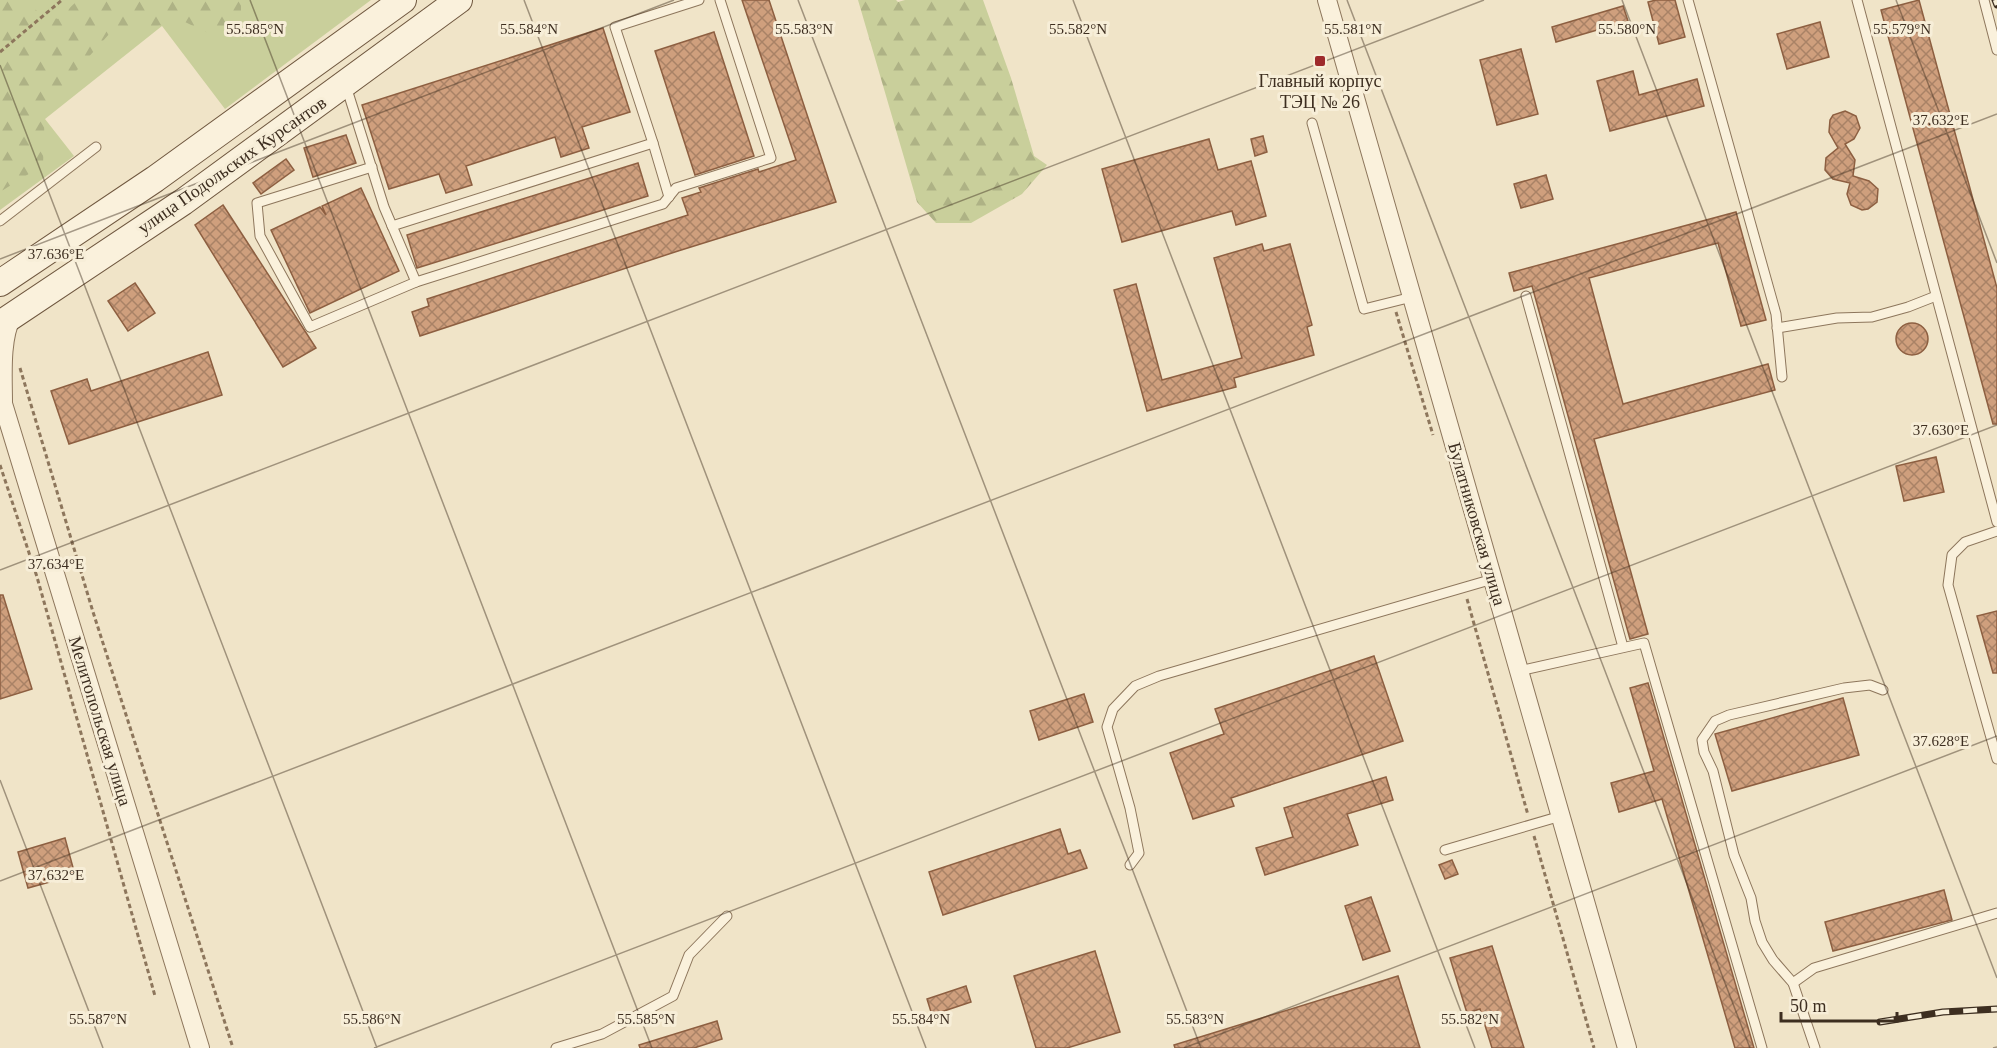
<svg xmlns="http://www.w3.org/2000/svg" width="1997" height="1048" font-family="Georgia,serif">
	<defs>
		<pattern id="forest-firs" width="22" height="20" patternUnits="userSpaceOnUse" patternTransform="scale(1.5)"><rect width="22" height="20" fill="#c9cf9b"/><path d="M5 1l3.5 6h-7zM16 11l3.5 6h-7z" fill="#aeb285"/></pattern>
		<pattern id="building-cross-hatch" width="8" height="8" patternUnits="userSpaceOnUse" patternTransform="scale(1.5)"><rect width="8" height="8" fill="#cf9f7d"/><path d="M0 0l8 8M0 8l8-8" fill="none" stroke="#a98266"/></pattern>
	</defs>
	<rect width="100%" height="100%" fill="#f0e4c8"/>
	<polygon fill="#c9cf9b" points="0,0 371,0 225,109 162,26 45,119 74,156 0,210"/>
	<g fill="url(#forest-firs)">
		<polygon points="0,0 26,0 39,13 58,19 78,0 241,0 241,14 212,35 185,22 110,33 45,106 43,165 0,192"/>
		<polygon points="858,0 896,0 898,2 905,0 983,0 1011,78 1034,156 1047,165 1022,194 971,223 936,223 917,202"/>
	</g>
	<g fill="url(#building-cross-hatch)" stroke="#8d5f41" stroke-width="1.5">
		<polygon points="742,0 769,0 836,202 678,251 420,336 412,312 429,306 427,299 688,215 682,198 701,192 699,188 758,169 759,172 796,160"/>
		<polygon points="1656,0 1675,0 1685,37 1659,44 1648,2"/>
		<polygon points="1919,0 1997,288 1997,424 1993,424 1881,10"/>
		<polygon points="1623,6 1628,21 1556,42 1552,27"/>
		<polygon points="1820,22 1829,57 1787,69 1777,34"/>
		<polygon points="603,28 630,112 582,127 589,148 561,157 555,137 466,166 472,185 446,193 439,174 389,189 362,105"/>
		<polygon points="714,32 754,156 695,175 655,51"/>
		<polygon points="1521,49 1538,114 1497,125 1480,60"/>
		<polygon points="1633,71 1639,95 1697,79 1704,106 1610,131 1597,81"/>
		<polygon points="1845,111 1856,116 1860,128 1854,139 1845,144 1855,160 1853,176 1869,181 1878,189 1877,202 1868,209 1862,210 1851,205 1847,194 1850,183 1833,179 1825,170 1826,158 1838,148 1829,132 1830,120 1833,115"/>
		<polygon points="346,135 356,163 313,177 304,148"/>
		<polygon points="1263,136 1267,152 1255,156 1251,139"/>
		<polygon points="1209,139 1218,170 1251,161 1266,216 1236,225 1232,211 1122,242 1102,169"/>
		<polygon points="286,159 294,170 261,194 253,183"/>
		<polygon points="638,163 648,196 417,268 407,235"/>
		<polygon points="1546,175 1553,199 1521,208 1514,184"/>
		<polygon points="361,188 399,271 310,313 271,230 320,207 326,215 322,206"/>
		<polygon points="223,205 316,348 283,367 195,225"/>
		<polygon points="1736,212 1766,320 1741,326 1718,243 1589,278 1623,404 1768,364 1775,390 1594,439 1648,634 1630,639 1532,286 1514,291 1509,273"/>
		<polygon points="1262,244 1264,251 1290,244 1312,325 1307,327 1314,355 1234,378 1236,387 1147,411 1114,290 1136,284 1162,380 1242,358 1214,258"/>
		<polygon points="135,283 155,313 128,331 108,301"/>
		<circle cx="1912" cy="339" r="16"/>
		<polygon points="208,352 222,395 69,444 51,391 87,379 91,391"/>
		<polygon points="1936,457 1944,492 1904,501 1896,466"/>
		<polygon points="0,595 3,595 32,689 0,699"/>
		<polygon points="1997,611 1997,673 1993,673 1977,616"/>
		<polygon points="1374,656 1403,741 1231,798 1234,806 1193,819 1170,753 1224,734 1215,709"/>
		<polygon points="1648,683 1754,1048 1735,1048 1662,799 1619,812 1611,783 1654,771 1630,688"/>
		<polygon points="1084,694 1093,722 1039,740 1030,711"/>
		<polygon points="1843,698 1859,755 1732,791 1715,734"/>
		<polygon points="1386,777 1393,800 1347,814 1358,845 1265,875 1256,848 1293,837 1284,808"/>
		<polygon points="1060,829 1068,854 1080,850 1087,868 943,915 929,872"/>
		<polygon points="65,838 75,875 28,888 18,852"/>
		<polygon points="1452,860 1458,874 1445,879 1439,865"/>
		<polygon points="1944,890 1952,920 1833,951 1825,922"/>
		<polygon points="1371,897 1390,951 1363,960 1345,906"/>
		<polygon points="1492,946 1519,1032 1524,1048 1492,1048 1480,1009 1467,1013 1450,958"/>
		<polygon points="1095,951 1120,1032 1067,1048 1036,1048 1014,976"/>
		<polygon points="1398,976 1420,1048 1175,1048 1174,1045"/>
		<polygon points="966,986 971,1002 932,1015 927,999"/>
		<polygon points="717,1021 722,1039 694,1048 640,1048 639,1045"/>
	</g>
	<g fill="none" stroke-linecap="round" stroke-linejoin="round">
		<g stroke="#8d765c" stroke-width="11">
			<g id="lane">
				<polyline points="1688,0 1776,314 1782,377"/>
				<polyline points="1857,0 1997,522"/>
				<polyline points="1984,0 1997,50"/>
				<polyline points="346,86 384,207 416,282 663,204 676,188 771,158 720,0"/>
				<polyline points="1312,123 1364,309 1412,297"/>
				<polyline points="653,143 669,197"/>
				<polyline points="372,167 257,203 260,236 310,327 416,282"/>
				<polyline points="0,221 96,147"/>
				<polyline points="392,226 653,143 615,27 699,0"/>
				<polyline points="1526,296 1623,647"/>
				<polyline points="1777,328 1837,318 1872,317 1908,307 1936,296"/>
				<polyline points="1997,531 1965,542 1952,555 1948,585 1997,759"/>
				<polyline points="1519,671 1644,643 1762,1048"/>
				<polyline points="1445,850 1561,816"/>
				<polyline points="1130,865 1139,853 1130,808 1107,727 1113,709 1135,686 1159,676 1493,579"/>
				<polyline points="1793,983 1814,968 1997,913"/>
				<polyline points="556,1048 602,1034 673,996 689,955 727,916"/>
				<polyline points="1815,1048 1793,983 1773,960 1762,942 1755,921 1751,898 1734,855 1713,771 1704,752 1702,740 1715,721 1729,715 1844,688 1870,685 1883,690"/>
			</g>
		</g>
		<g stroke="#8d765c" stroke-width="20">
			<g id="street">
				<polyline points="1327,0 1627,1048"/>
				<polyline points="0,394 200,1048"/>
				<path d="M3,403c0,-27 -3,-63 9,-87"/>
			</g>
		</g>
		<g stroke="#6f573f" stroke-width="28">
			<g id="secondary">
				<polyline points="0,283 155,179 403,0"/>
				<polyline points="0,324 183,202 459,0"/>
			</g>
		</g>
		<g stroke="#8d765c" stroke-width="3" stroke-dasharray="4.5 3" stroke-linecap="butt">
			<polyline points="0,52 62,0"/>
			<polyline points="1396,312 1433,435"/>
			<polyline points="20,368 93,612 233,1048"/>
			<polyline points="0,465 37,577 155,996"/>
			<polyline points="1467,599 1528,815"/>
			<polyline points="1534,836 1594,1048"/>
		</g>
		<use href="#lane" stroke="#faf1dc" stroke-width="9"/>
		<use href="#street" stroke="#faf1dc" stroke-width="18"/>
		<use href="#secondary" stroke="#faf1dc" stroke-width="26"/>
		<g stroke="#3d2e20" stroke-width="7">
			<g id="rail">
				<polyline points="1995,0 1997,5"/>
				<polyline points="1880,1022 1943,1012 1997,1009"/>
			</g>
		</g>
		<use href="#rail" stroke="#f7eed8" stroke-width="4.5" stroke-dasharray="14" stroke-linecap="butt"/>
	</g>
	<path fill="none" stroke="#3d2e20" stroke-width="1.5" stroke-opacity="0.45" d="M250,0l402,1048M524,0l402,1048M798,0l403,1048M1073,0l402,1048M1347,0l403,1048M1622,0l375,978M1896,0l101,263M0,65l377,983M0,259l674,-259M0,570l1484,-570M0,780l103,268M0,881l1997,-767M374,1048l1623,-623M1184,1048l813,-312M1993,1048l4,-1"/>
	<rect fill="#9e2a2b" stroke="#f7eed8" stroke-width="2" x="1314" y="55" width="12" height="12" rx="3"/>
	<g text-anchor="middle" stroke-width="6" stroke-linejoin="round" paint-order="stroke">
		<g font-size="18" fill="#3d2e20" stroke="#f7eed8">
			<text x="1320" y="87">Главный корпус<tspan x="1320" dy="21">ТЭЦ № 26</tspan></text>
		</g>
		<g font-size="18" fill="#3d2e20" stroke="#f7eed8">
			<text transform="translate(232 165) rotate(-35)" y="6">улица Подольских Курсантов</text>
			<text transform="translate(1477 524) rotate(74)" y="6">Булатниковская улица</text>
			<text transform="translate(100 721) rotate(73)" y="6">Мелитопольская улица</text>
		</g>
	</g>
	<g font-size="15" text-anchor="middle" fill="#3d2e20" stroke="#f7eed8" stroke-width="6" stroke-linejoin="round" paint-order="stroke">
		<text x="255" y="34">55.585°N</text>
		<text x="529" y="34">55.584°N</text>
		<text x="804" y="34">55.583°N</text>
		<text x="1078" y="34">55.582°N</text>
		<text x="1353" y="34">55.581°N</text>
		<text x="1627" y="34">55.580°N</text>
		<text x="1902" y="34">55.579°N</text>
		<text x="1941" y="125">37.632°E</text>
		<text x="56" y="259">37.636°E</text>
		<text x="1941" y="435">37.630°E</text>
		<text x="56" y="569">37.634°E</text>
		<text x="1941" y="746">37.628°E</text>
		<text x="56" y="880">37.632°E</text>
		<text x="98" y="1024">55.587°N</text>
		<text x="372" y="1024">55.586°N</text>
		<text x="646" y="1024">55.585°N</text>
		<text x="921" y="1024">55.584°N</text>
		<text x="1195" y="1024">55.583°N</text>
		<text x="1470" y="1024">55.582°N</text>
	</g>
	<path d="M1781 1012v9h116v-9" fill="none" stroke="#3d2e20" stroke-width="3"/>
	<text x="1790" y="1012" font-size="18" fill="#3d2e20" stroke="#f7eed8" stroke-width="4.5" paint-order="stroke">50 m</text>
</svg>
